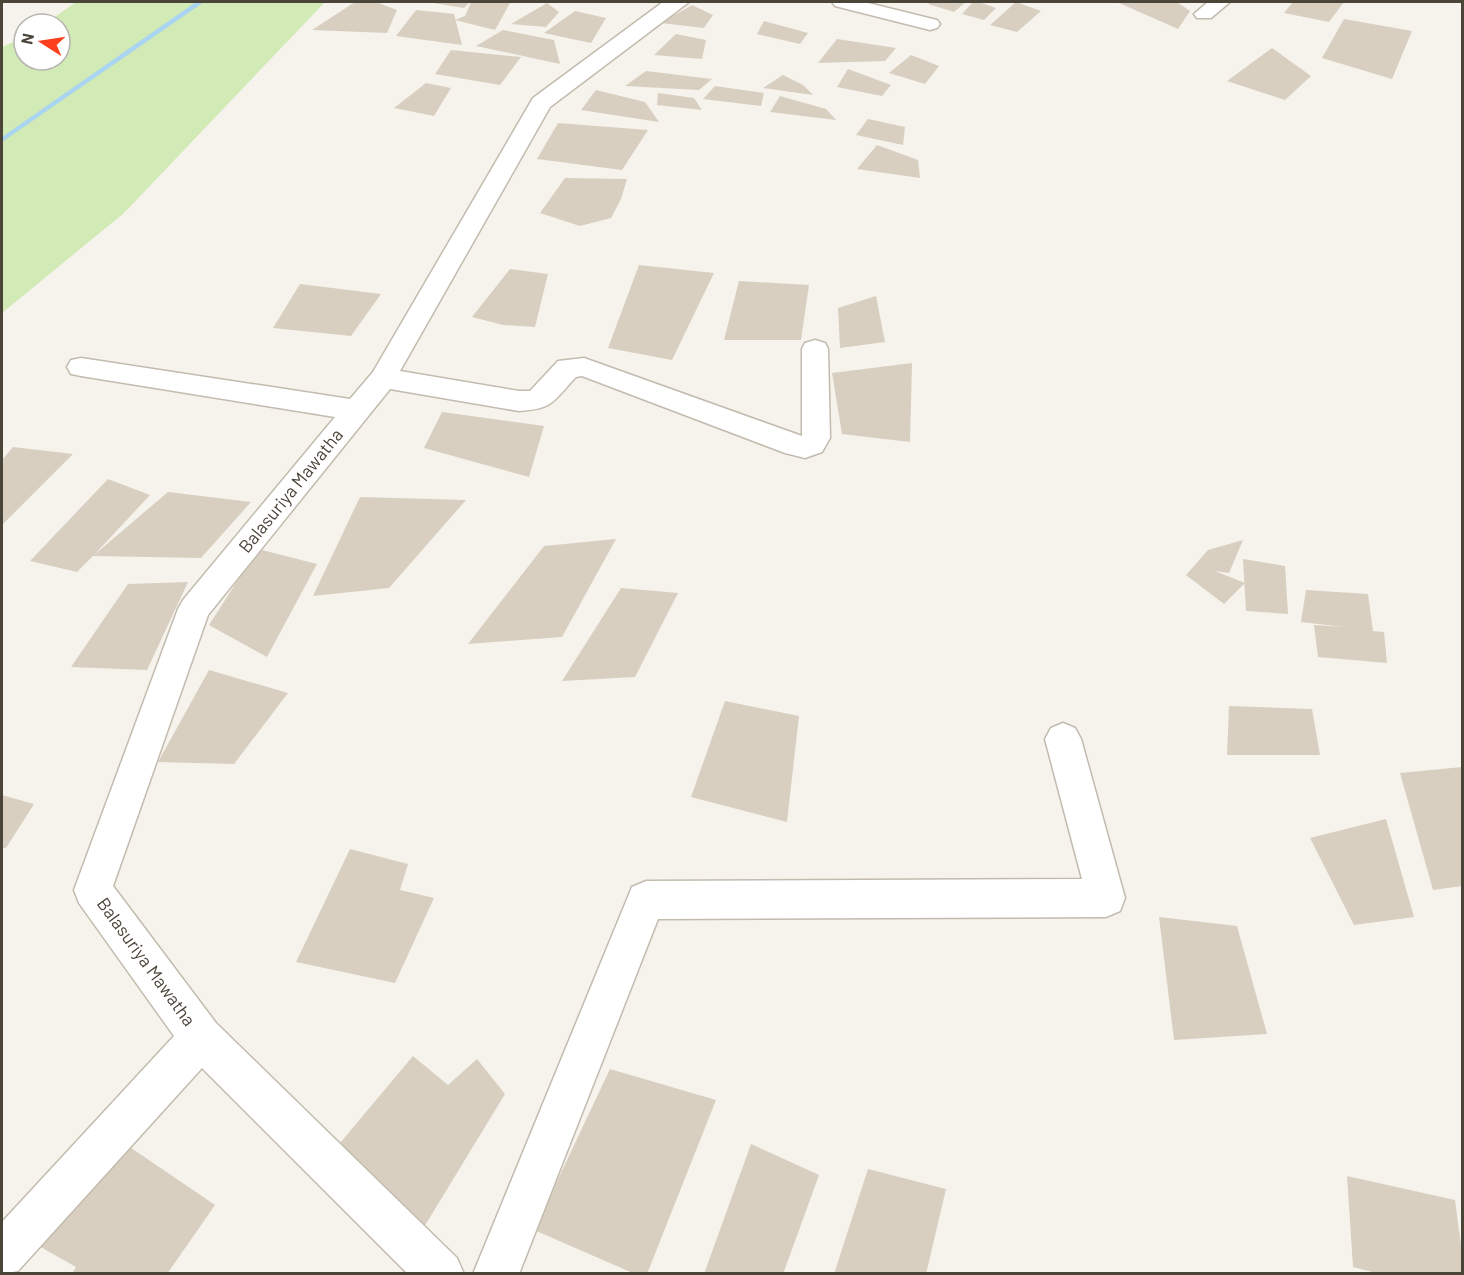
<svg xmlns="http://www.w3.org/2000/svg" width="1464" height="1275" font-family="Barlow,sans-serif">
	<rect width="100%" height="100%" fill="#f6f3ec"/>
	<polygon fill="#d2eab5" points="76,2 325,2 124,213 2,313 2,47 24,37 24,60 60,60 60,24 45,24"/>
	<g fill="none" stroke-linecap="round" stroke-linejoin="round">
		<polygon fill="#a9d4f2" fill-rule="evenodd" points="196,2 204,2 2,142 2,137"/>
	</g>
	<g fill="#d8cfc1">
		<polygon points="355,2 376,2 397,10 387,33 312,30"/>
		<polygon points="427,2 470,2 464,8"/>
		<polygon points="471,2 499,2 510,3 495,30 455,20 465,16"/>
		<polygon points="931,2 966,2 954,12 928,4"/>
		<polygon points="973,2 979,2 996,8 984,20 962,14"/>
		<polygon points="1016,2 1041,11 1017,32 990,25"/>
		<polygon points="1121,2 1177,2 1190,11 1178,29 1119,3"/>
		<polygon points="1293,2 1344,2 1329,22 1284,13"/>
		<polygon points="547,3 559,12 546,27 511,24"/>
		<polygon points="692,5 713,15 704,28 661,23"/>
		<polygon points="416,10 454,14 462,45 396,36"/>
		<polygon points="575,11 606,18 591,43 544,33"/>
		<polygon points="1344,19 1412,31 1392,79 1322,58"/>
		<polygon points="764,21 808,33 800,44 757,34"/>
		<polygon points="503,30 554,40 560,64 476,46"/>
		<polygon points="676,34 706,40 702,59 654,55"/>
		<polygon points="837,39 896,48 885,61 818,63"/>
		<polygon points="1272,48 1311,76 1285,100 1227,81"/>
		<polygon points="451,50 521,57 500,85 435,74"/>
		<polygon points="911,55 939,66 925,84 889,73"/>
		<polygon points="848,69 891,85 882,96 837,87"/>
		<polygon points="646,71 712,79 699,90 625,86"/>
		<polygon points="783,75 803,85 813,95 763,88"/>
		<polygon points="426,83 451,88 434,116 394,108"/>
		<polygon points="715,86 764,93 761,106 703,99"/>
		<polygon points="596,90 645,102 659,122 581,110"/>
		<polygon points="658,93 694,98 702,110 657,105"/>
		<polygon points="780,96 826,109 836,120 770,112"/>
		<polygon points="868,119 905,127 903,145 856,135"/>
		<polygon points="558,123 648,130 622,170 537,159"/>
		<polygon points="877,145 918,160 920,178 857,169"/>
		<polygon points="565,178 627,179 621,199 611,218 580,226 540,213"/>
		<polygon points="639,265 714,273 672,360 608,348"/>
		<polygon points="510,269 548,274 535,327 503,325 472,317"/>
		<polygon points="739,281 809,285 801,340 724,340"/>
		<polygon points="300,284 381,294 351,336 273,328"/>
		<polygon points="876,296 885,342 840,348 838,308"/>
		<polygon points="912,363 910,442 842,434 832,373"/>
		<polygon points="442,412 544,426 529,477 424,448"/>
		<polygon points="13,447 73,454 2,525 2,460"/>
		<polygon points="108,479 150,495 94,555 168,492 251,502 201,558 93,556 77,572 30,561"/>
		<polygon points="360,497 466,500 389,588 313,596"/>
		<polygon points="616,539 562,637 468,644 544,546"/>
		<polygon points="1243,540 1229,573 1215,571 1245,583 1224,604 1186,575 1208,550"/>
		<polygon points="258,549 317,564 267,657 209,625"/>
		<polygon points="1243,559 1285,566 1288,614 1246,611"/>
		<polygon points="188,582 147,670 71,667 128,584"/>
		<polygon points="621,588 678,593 635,677 562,681"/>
		<polygon points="1306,590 1368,594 1373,631 1384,632 1387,663 1318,657 1314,625 1344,627 1301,622"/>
		<polygon points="209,670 288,693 234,764 158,762"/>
		<polygon points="725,701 799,716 787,822 691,797"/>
		<polygon points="1229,706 1312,709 1320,755 1227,755"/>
		<polygon points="1462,767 1462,886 1433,890 1400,773"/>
		<polygon points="2,795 34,804 6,848 2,848"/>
		<polygon points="1386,819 1414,917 1354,925 1310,838"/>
		<polygon points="350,849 408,864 400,890 434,898 395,983 296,962"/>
		<polygon points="1159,917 1237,926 1267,1034 1174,1040"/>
		<polygon points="413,1056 448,1085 477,1059 505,1094 421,1232 335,1149"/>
		<polygon points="610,1069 716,1100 647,1274 635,1274 534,1230"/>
		<polygon points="118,1139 215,1205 167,1274 72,1274 76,1267 30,1241"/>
		<polygon points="751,1144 819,1175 783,1274 704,1274"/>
		<polygon points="868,1169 946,1189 926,1274 834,1274"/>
		<polygon points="1347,1176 1455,1200 1462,1253 1462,1274 1380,1274 1353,1267"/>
	</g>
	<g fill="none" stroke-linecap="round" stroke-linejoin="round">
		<g stroke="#c2bbae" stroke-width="3">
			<g id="street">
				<path d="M663,2h26l-139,105 -150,264 119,20h11l28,-30 26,-3 218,78v-87l3,-6 10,-3 10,3 3,6 2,89 -8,14 -17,6 -20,-5 -203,-77 -6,1c-23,24 -22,32 -57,34l-129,-22 -182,226 -95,271 103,137 241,235 7,16h-56l-206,-206 -184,203 -16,3v-52l172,-186 -95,-133 -5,-13 104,-281 5,-9 152,-183 -254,-41 -10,-2 -4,-7 4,-7 10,-2 269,41 23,-27 160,-274z"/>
				<polygon points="832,2 864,2 937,20 940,24 937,28 930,30 835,6"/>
				<polygon points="1208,2 1230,2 1211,18 1197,18 1194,14"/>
				<polygon points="1063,723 1075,728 1081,739 1125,898 1120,911 1106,917 658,919 519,1274 473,1274 632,887 646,881 1082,879 1045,739 1051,728"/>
			</g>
		</g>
		<use href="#street" fill="#fff" fill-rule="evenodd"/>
	</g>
	<g text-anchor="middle" stroke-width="4.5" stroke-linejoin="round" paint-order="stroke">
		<g font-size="18" fill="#4b4439" stroke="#fff">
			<text transform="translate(291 491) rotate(-51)" y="6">Balasuriya Mawatha</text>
			<text transform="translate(146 962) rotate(54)" y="6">Balasuriya Mawatha</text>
		</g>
	</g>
	<rect width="1464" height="1275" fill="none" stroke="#4b4439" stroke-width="6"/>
	<g transform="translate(42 42) rotate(282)"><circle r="28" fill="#ffffff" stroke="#b7b4b0" stroke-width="1.5"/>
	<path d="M0-4.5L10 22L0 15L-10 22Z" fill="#fc3f1d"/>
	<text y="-9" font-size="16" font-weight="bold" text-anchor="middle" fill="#4b4439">N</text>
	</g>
</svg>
